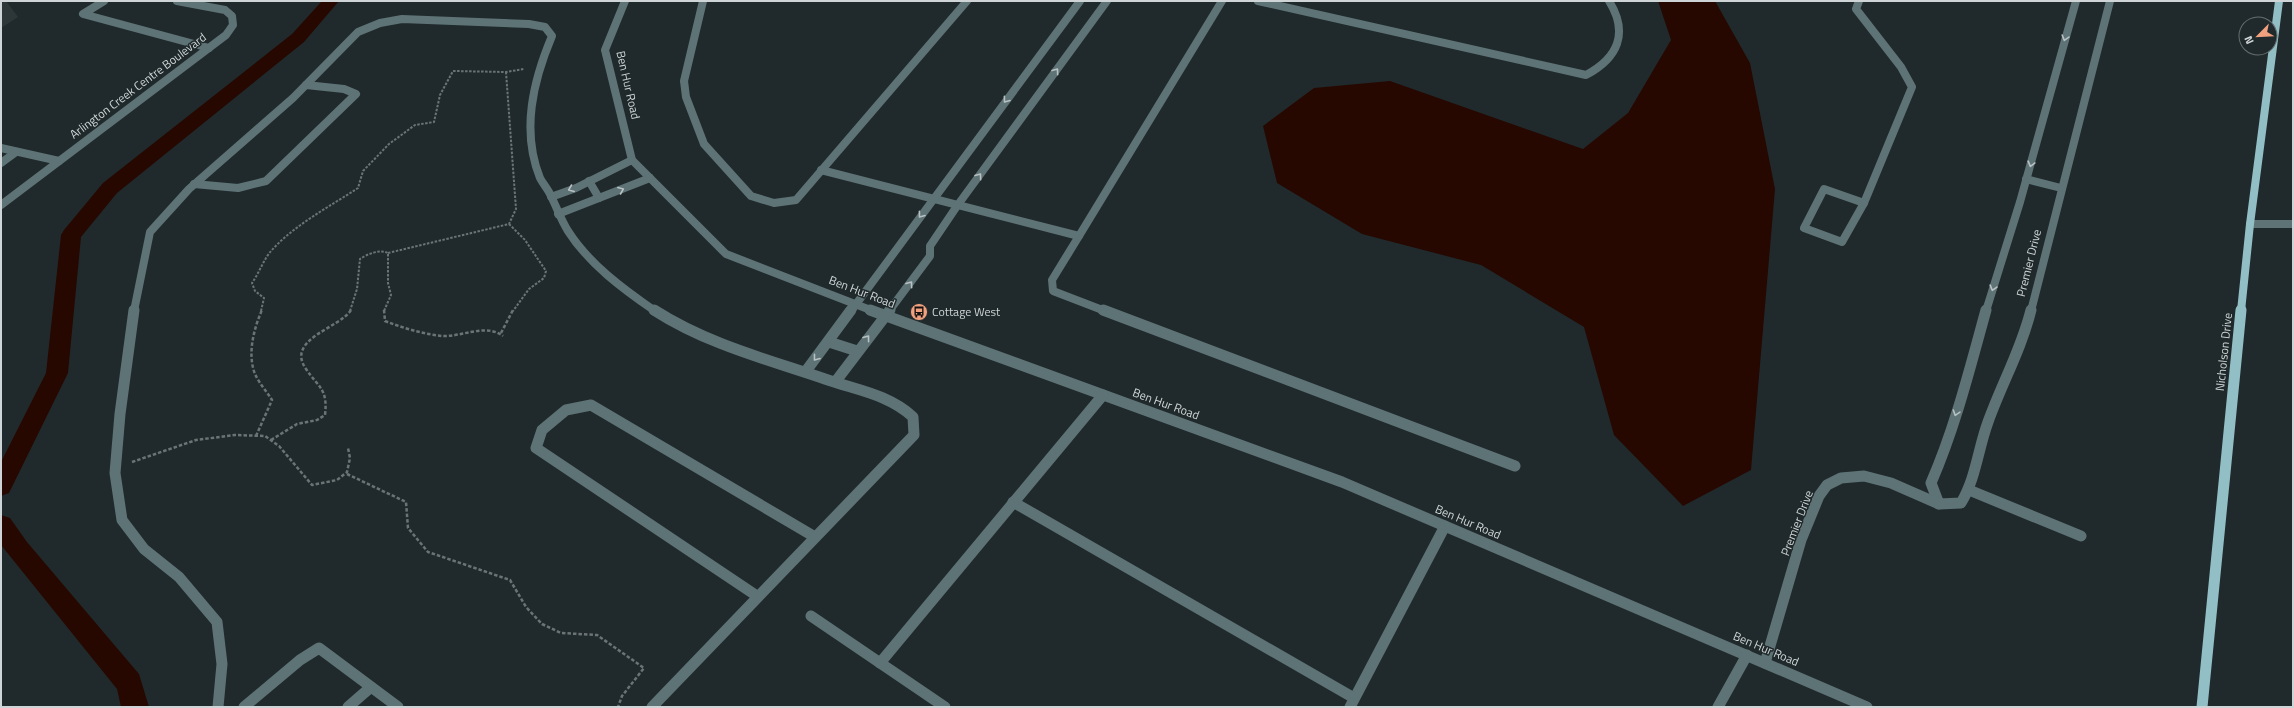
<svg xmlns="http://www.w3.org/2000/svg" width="2294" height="708" font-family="'Titillium Web',sans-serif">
	<rect width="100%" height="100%" fill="#202a2c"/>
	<polygon fill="#260800" points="1658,1 1715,1 1750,63 1775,189 1751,470 1683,506 1614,435 1584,327 1481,265 1362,234 1277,183 1263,126 1314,88 1390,81 1583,149 1628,113 1671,40"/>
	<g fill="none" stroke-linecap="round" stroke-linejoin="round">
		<g fill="#260800" fill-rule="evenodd">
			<polygon points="322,1 339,1 304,42 117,193 81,237 68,373 9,493 1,496 1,462 46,373 61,235 64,230 103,183 292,34"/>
			<polygon points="1,515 10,518 27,542 139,674 149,707 121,707 117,689 1,545"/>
		</g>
		<g stroke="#6b7375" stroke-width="2" stroke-dasharray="2.5 1.5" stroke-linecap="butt">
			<polyline points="509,224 525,240 546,271 544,278 529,289 513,311"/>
			<polyline points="388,253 509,224 516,209 506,72"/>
			<path d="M261,311l3,-13 -9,-7 -3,-8c7,-10 12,-24 19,-32 23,-26 58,-44 87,-63l5,-17 26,-27 26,-19 19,-3 6,-27 13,-24 53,1 18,-3"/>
			<path d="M350,311l7,-22 3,-30c7,-5 20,-10 28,-6v30l3,12 -7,16"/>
		</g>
		<g stroke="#6b7375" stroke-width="2.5" stroke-dasharray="3.5 2" stroke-linecap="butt">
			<path d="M384,310l1,11c18,7 38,13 57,15 20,1 44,-13 61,0"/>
			<polyline points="501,333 513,310"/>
			<path d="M256,436l16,-36c-5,-8 -13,-17 -17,-26 -8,-20 -1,-46 7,-64"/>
			<path d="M271,440l26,-16 20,-4 8,-5c3,-26 -6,-27 -19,-46 -21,-30 34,-41 45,-59"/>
			<polyline points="132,462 196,440 235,435 265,436 279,446 312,485 337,480 347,472 350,458 348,448"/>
			<polyline points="347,474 406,502 408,528 428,552 510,580 526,607 542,624 561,633 597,635 644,668 622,696 618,707"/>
		</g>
		<g stroke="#5e7376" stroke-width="8">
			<polyline points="104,1 83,14 209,48"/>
			<polyline points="625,1 605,50 632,160 726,254 873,311"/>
			<polyline points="703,1 684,81 686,97 704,144 751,196 774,203 796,200 967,1"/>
			<path d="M1258,1l328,74c32,-17 43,-42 23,-74"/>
			<polyline points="1859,1 1856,9 1901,67 1912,87 1864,203"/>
			<polyline points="1,148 59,161"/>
			<polyline points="1,163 16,152"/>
			<polyline points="821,170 1079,236 1052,280 1053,291 1105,311"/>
			<polyline points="2026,179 2061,188"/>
			<polyline points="589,181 599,198"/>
			<polyline points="194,184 238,188 266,181 356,94 344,89 306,85"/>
			<polygon points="1824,189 1864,203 1842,242 1804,228"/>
			<polyline points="551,197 576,188 632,160"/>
			<polyline points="1,205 226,35 233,25 232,16 225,10 177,1"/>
			<polyline points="558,214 650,178"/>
			<polyline points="2250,224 2293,224"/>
			<polyline points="1079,236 1222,1"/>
			<path d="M134,311l16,-79 39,-43 104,-91 65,-66 22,-9 22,-4 127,5 16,3 7,9c-19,45 -31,95 -12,142 3,6 8,11 11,18 6,12 10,24 17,35 21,33 55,58 87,80"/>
			<polyline points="851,311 1080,1"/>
			<polyline points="889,311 930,256 930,246 957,206 1107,1"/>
			<polyline points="1986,311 2020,202 2076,1"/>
			<polyline points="2031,311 2110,1"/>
		</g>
		<g stroke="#5e7376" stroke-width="11">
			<polyline points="134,310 120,414 115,473 122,520 144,549 179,577 217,622 222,664 218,707"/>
			<polyline points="870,310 1342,482 1867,707"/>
			<polyline points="1103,310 1515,466"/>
			<path d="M1986,310c-16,58 -31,118 -55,173l8,21 22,-1c15,-25 17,-54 27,-81 14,-39 33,-72 43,-112"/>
			<polyline points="829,342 857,351"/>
			<polyline points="806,371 851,310"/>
			<polyline points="836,381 890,310"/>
			<polyline points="1969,490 2081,536"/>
			<polyline points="1013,502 1354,698"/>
			<polyline points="757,596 536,448 542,430 566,410 591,405 815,537"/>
			<polyline points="811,616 945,707"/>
			<polyline points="880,663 1103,395"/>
			<polyline points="1765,663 1801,540 1819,496 1827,485 1841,478 1864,476 1891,483 1939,504"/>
			<polyline points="244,707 300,660 319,648 398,707"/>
			<polyline points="348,707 371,687"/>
			<path d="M652,707l262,-272 -1,-18c-25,-23 -57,-27 -88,-38 -59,-20 -118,-35 -171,-69"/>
			<polyline points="1350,707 1445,526"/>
			<polyline points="1718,707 1747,655"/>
		</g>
		<polyline stroke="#92bfc5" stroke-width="8" points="2241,311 2250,224 2279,1"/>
		<polyline stroke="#92bfc5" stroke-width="11" points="2202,707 2241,310"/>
	</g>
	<polygon fill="#2d3738" points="5,1 6,1 18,17 1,28 1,3"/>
	<defs><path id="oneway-chevron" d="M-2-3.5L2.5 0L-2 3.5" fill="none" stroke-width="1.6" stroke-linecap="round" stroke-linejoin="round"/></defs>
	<g stroke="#b8c1c3">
		<use href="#oneway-chevron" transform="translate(2065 38) rotate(106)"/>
		<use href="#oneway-chevron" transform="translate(1056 71) rotate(-54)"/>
		<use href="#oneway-chevron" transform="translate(1006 100) rotate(127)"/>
		<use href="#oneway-chevron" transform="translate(2031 164) rotate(105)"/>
		<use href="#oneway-chevron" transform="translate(979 176) rotate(-54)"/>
		<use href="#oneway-chevron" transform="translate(571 189) rotate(158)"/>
		<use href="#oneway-chevron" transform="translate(621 190) rotate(-22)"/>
		<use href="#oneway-chevron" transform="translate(921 215) rotate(127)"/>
		<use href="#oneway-chevron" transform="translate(910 284) rotate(-54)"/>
		<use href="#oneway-chevron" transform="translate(1993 288) rotate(106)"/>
		<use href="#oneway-chevron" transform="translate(867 338) rotate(-53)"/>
		<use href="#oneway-chevron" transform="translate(816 358) rotate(128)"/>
		<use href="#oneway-chevron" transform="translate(1956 413) rotate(108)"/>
	</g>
	<defs>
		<g id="bus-disc" transform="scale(0.9)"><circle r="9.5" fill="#f2a17e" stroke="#202a2c"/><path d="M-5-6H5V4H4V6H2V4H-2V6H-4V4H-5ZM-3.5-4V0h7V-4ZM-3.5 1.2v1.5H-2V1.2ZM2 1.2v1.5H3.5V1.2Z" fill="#111"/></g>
	</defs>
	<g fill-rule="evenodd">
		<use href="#bus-disc" x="919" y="312"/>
	</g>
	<g text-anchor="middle" stroke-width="3" stroke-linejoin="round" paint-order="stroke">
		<g font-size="12" fill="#cfd5d6" stroke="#202a2c">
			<text transform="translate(628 85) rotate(77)" y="4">Ben Hur Road</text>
			<text transform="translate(138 86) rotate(-37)" y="4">Arlington Creek Centre Boulevard</text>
			<text transform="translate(2029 263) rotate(-76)" y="4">Premier Drive</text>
			<text transform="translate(862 292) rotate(21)" y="4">Ben Hur Road</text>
			<text transform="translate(2224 352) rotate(-84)" y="4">Nicholson Drive</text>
			<text transform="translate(1166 404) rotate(20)" y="4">Ben Hur Road</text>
			<text transform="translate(1468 522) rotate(23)" y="4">Ben Hur Road</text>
			<text transform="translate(1797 523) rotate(-69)" y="4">Premier Drive</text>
			<text transform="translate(1766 649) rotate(23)" y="4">Ben Hur Road</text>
		</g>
		<g font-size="12" fill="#cfd5d6" stroke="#202a2c" text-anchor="start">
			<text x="932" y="316">Cottage West</text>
		</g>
	</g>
	<rect width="2294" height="708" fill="none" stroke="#cfd5d6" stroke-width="4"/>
	<g transform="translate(2258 36) rotate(246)"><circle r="19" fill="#202a2c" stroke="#666e70"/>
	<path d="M0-3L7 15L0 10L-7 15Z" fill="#f2a17e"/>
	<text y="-6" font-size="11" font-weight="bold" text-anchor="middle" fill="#cfd5d6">N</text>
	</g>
</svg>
